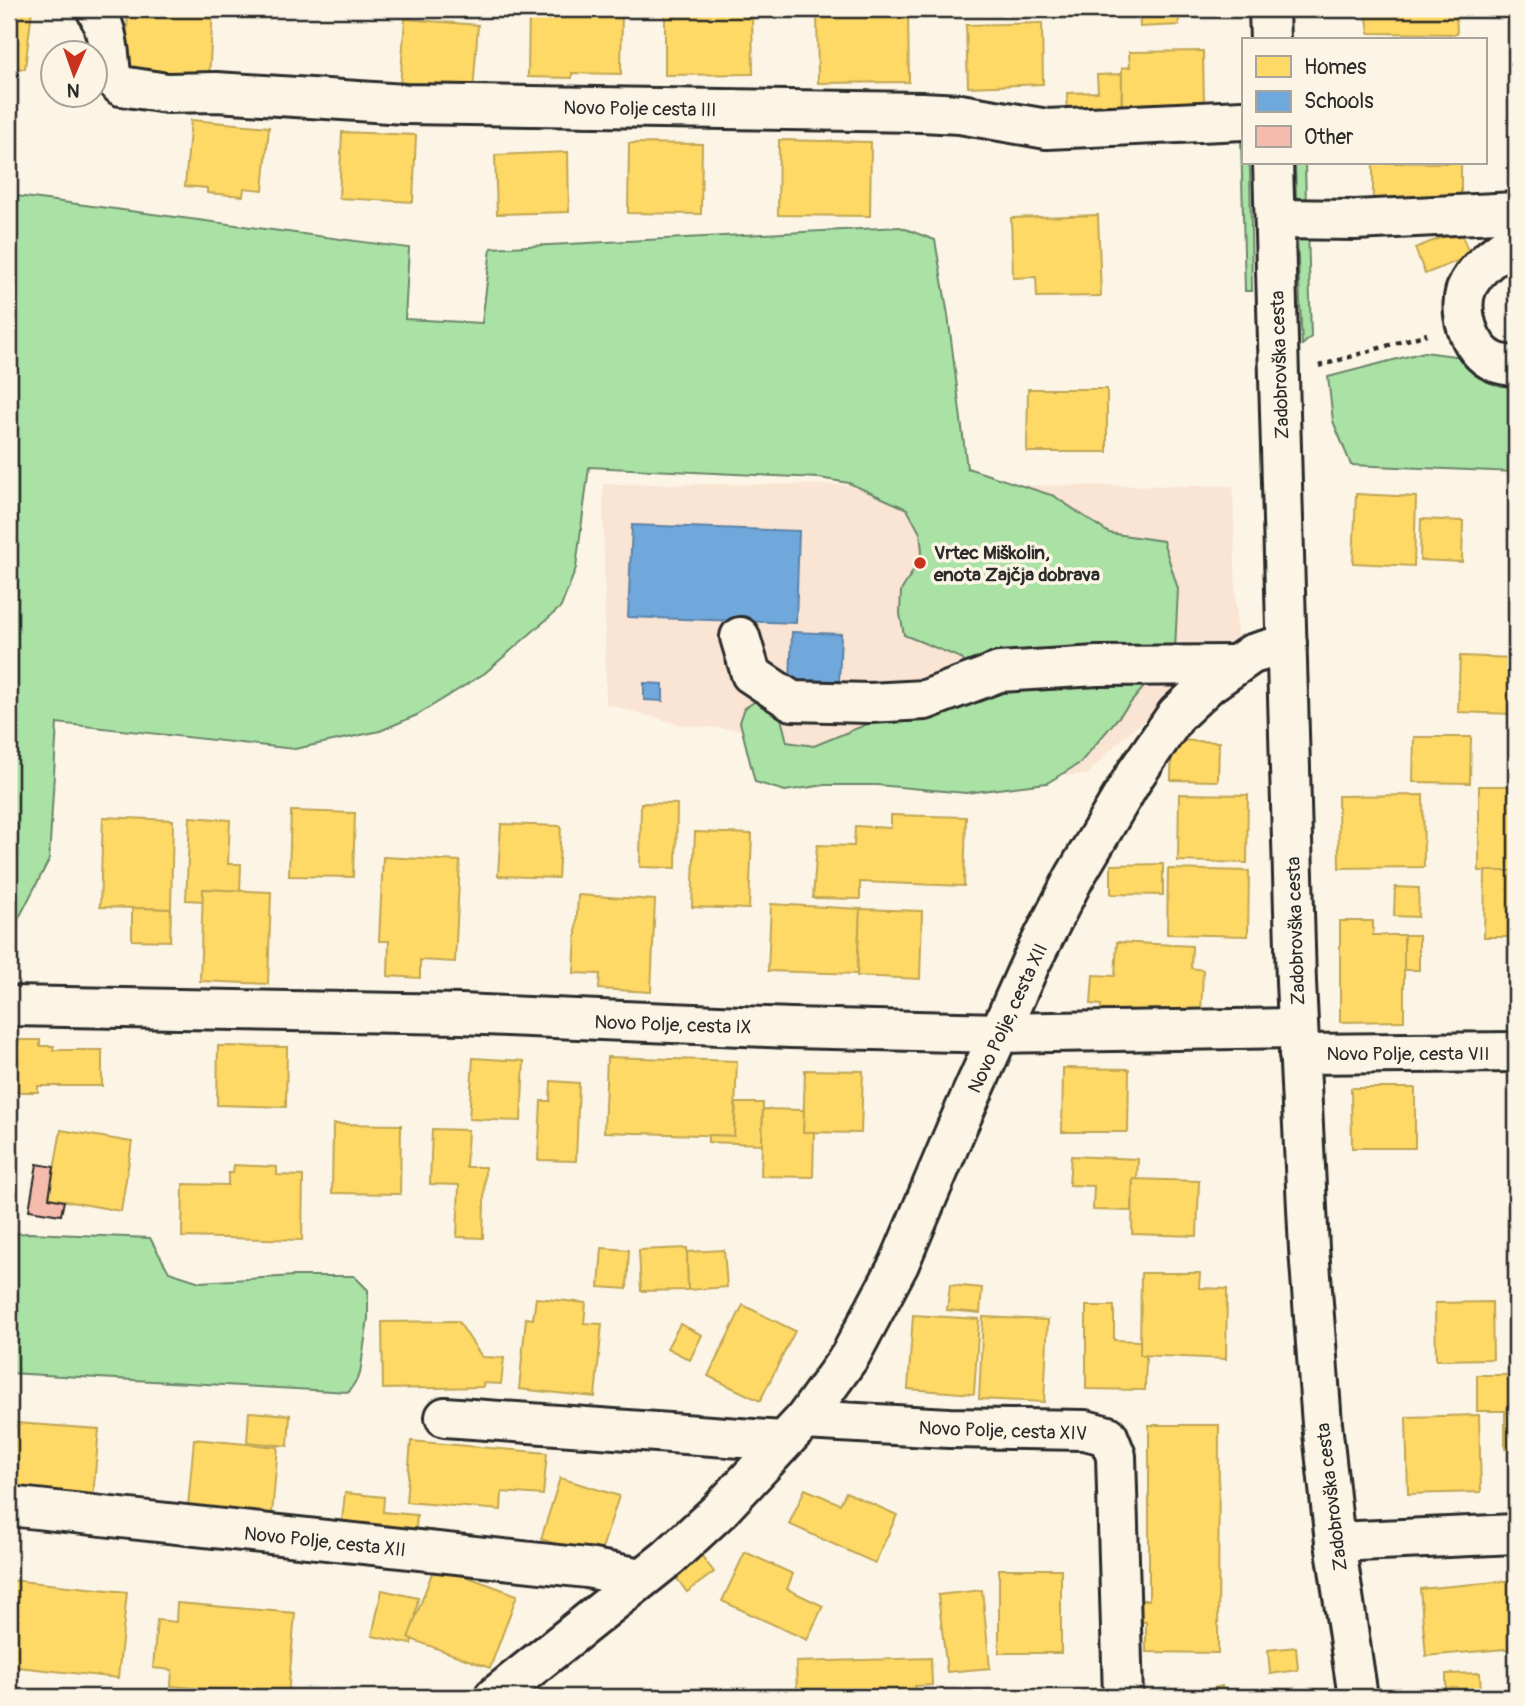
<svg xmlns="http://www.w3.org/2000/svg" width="1525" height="1706" font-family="Pangolin,sans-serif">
	<rect width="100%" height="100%" fill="#fcf5e5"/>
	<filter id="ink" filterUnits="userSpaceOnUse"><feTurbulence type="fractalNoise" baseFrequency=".0143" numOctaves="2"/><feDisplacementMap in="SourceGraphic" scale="14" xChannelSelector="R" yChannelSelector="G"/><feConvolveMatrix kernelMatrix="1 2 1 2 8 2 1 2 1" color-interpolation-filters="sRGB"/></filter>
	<g filter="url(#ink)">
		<polygon fill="#fae4d4" points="603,484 1233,486 1237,640 1115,745 1087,775 781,775 767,732 682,725 606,704"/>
		<g fill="#aae2a6" stroke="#6a8668" stroke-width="2">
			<polygon points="1241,138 1243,138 1243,163 1249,163 1250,170 1252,291 1245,291"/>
			<polygon points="1295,163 1305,163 1306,204 1296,196"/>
			<polygon points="9,195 409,248 405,319 482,323 491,248 900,227 935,240 948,315 967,468 1054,496 1109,533 1163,541 1178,589 1175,650 1080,763 1047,783 966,793 877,785 825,785 785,791 755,782 740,722 745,708 756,701 777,702 787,742 814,746 977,679 961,658 904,635 900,614 901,591 913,571 922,551 920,533 907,509 849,483 819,478 589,467 576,568 561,607 485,673 417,715 380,731 295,749 57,723 49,860 9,937"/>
			<polygon points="1308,227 1311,337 1302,345 1297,235"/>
			<polygon points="1424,352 1470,358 1516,385 1516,472 1351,465 1333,421 1328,377"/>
			<polygon points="30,1233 150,1238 169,1272 200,1282 295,1276 354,1276 368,1290 368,1318 360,1374 349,1392 9,1373 9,1234"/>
		</g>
		<g fill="#ffd966" stroke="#bfa554" stroke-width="2">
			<polygon points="9,9 32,9 25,69 9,68"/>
			<polygon points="128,9 213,9 209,79 125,75"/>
			<polygon points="529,9 622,9 621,74 572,73 572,78 528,77"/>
			<polygon points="665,9 752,9 753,74 665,75"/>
			<polygon points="884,9 884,15 908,14 909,82 818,83 817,10"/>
			<polygon points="1139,9 1178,9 1179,25 1140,27"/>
			<polygon points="1366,9 1456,9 1457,34 1369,33"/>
			<polygon points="1512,9 1516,9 1516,42 1514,43"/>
			<polygon points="405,19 478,25 473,92 400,87"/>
			<polygon points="1042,23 1043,84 968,87 966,25"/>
			<polygon points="1203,51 1204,104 1122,106 1122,68 1130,67 1129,52"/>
			<polygon points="1122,74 1121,114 1067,115 1067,93 1098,92 1097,75"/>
			<polygon points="191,120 269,127 263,190 244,188 243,196 207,193 207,188 185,186"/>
			<polygon points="342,132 416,135 413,202 339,198"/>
			<polygon points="779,140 871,142 870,216 778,215"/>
			<polygon points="629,143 702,144 701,214 628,213"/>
			<polygon points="568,152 569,212 497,214 495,155"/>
			<polygon points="1373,163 1461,163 1461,213 1373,214"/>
			<polygon points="1098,215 1101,296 1037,297 1036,277 1013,278 1011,218"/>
			<polygon points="1460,230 1470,256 1425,274 1415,248"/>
			<polygon points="1028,389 1107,389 1107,452 1027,452"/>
			<polygon points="1356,494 1416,497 1414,566 1353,563"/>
			<polygon points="1421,519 1463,521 1462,562 1420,560"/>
			<polygon points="1460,656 1515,658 1513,714 1458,712"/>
			<polygon points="1414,737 1471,737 1470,783 1413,782"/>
			<polygon points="1172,740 1219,742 1218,781 1171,780"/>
			<rect x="1479" y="786" width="37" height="85"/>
			<polygon points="1179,794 1248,795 1247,863 1178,861"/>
			<polygon points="1423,795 1424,867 1339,868 1338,796"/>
			<polygon points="641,803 677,804 676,868 640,867"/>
			<polygon points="291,811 355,813 353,877 289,876"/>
			<polygon points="891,815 966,817 964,886 860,882 860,899 813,898 817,845 854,846 855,826 891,828"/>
			<polygon points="103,817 173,820 171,909 100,907"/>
			<polygon points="190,817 230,820 228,864 241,864 240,891 203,889 203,901 186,900"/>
			<polygon points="501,824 561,826 558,878 498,876"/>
			<polygon points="695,832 752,834 749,909 692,907"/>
			<polygon points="383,857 460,861 455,962 420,960 420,978 388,976 389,941 379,941"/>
			<polygon points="1163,864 1163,895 1111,894 1111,865"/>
			<polygon points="1168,869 1249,871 1248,936 1167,934"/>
			<polygon points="1485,871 1516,871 1516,937 1484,937"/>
			<polygon points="1395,887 1419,888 1418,917 1394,916"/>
			<polygon points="203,889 271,892 268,984 200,981"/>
			<polygon points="578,895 655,900 651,992 599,989 600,974 574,973"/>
			<polygon points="771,904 860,909 857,974 768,971"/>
			<polygon points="132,908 171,909 170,941 132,940"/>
			<polygon points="860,909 922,911 920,979 857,976"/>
			<polygon points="1340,921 1373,921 1373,935 1404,935 1404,1021 1340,1022"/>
			<rect x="1404" y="935" width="15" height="35"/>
			<polygon points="1117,942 1192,946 1191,968 1203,970 1201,1014 1100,1020 1101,1005 1091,1004 1093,975 1115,976"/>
			<polygon points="9,1040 40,1040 40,1046 54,1046 53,1050 102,1050 102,1086 38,1086 38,1092 9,1092"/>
			<polygon points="218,1046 287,1047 286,1107 217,1105"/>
			<polygon points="607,1057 737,1061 734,1136 604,1132"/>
			<polygon points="473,1058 524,1061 521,1121 469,1119"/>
			<polygon points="1063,1068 1129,1069 1128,1132 1062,1132"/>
			<polygon points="805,1070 863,1071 861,1133 803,1132"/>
			<polygon points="551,1081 579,1083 576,1161 538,1160 541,1101 550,1101"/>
			<polygon points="1351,1088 1415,1088 1415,1148 1352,1148"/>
			<polygon points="736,1103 763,1103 762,1144 708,1142 708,1135 734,1136"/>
			<polygon points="763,1109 804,1110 803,1132 814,1132 813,1177 761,1176"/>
			<polygon points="333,1124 401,1125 400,1194 332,1193"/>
			<polygon points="432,1129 468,1130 466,1167 485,1167 483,1238 457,1237 459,1185 430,1184"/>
			<polygon points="61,1130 132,1142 121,1211 49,1198"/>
			<polygon points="1071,1156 1138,1159 1137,1179 1133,1179 1131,1211 1093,1210 1094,1186 1069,1185"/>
			<polygon points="234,1165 277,1167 277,1175 303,1176 302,1240 182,1237 183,1184 228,1185 228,1173 233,1173"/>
			<polygon points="1133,1179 1199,1181 1197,1236 1132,1234"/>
			<polygon points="602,1248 629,1250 627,1289 599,1287"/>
			<polygon points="687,1248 688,1290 641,1291 639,1250"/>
			<polygon points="724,1250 727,1287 688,1290 687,1252"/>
			<polygon points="1141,1273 1200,1273 1199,1288 1227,1289 1226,1359 1140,1355"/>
			<polygon points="950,1285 982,1288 980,1313 947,1310"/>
			<polygon points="536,1298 586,1303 584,1323 602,1324 595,1397 519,1389 526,1318 533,1319"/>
			<polygon points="1492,1302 1493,1359 1436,1360 1435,1303"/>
			<polygon points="743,1305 795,1331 760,1401 708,1376"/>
			<polygon points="1086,1306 1114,1306 1114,1340 1140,1341 1140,1355 1146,1356 1145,1390 1086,1389"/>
			<polygon points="913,1315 979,1319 974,1394 908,1389"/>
			<polygon points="983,1317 1048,1320 1044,1402 979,1399"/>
			<polygon points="458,1321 482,1357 504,1358 501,1384 483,1383 483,1387 383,1389 382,1322"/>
			<polygon points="680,1324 702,1335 690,1360 667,1348"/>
			<polygon points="1477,1375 1516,1375 1516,1449 1505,1449 1505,1411 1477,1411"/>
			<polygon points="249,1412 290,1415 288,1446 247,1442"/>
			<polygon points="1479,1415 1481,1492 1408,1494 1406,1417"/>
			<polygon points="9,1423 16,1423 12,1470 9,1470"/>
			<polygon points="16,1423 99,1429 93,1497 12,1490"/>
			<polygon points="1149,1425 1219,1425 1218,1653 1146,1652 1146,1622 1138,1621 1139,1600 1149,1600"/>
			<polygon points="194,1439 278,1447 272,1514 188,1507"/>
			<polygon points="411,1441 547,1453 543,1495 502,1492 501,1510 406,1502"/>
			<polygon points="560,1478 619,1496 599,1558 541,1539"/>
			<polygon points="805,1489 840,1504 846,1492 897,1515 875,1563 789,1524"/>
			<polygon points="345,1493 384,1497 383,1512 417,1515 415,1538 341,1530"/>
			<polygon points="745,1552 793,1574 787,1589 823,1606 807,1640 722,1601"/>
			<polygon points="701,1555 714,1572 687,1592 675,1576"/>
			<polygon points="435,1565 517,1595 490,1668 408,1638"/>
			<rect x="999" y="1569" width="62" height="84"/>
			<polygon points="9,1580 127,1592 118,1678 9,1666"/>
			<polygon points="1516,1580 1516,1648 1426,1656 1420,1589"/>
			<polygon points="382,1590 418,1598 415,1619 408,1638 412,1639 411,1644 372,1636"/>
			<polygon points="982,1590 990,1668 947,1672 938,1595"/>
			<polygon points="177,1603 295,1613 288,1696 171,1686 172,1670 153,1668 157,1620 176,1622"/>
			<polygon points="1296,1647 1298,1670 1270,1674 1268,1650"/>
			<polygon points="931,1658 932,1685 915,1686 915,1697 797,1697 796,1662"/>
			<polygon points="1480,1673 1481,1694 1446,1694 1446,1674"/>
			<polygon points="1222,1686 1224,1697 1179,1697"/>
		</g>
		<g fill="#6fa8dc" stroke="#5b82a7" stroke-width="2">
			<polygon points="632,525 799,531 796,623 628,617"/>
			<polygon points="792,632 841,634 839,683 790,681"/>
			<polygon points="644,683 663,684 663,701 644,700"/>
		</g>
		<polygon fill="#f5bbac" stroke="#2b2b2b" stroke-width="2" points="37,1164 54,1167 49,1198 64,1201 61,1215 29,1210"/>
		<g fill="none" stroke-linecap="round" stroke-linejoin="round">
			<g stroke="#2b2b2b" stroke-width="44">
				<g id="minor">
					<path d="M96,9c12,22 13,42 15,67l10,10 46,7 49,-1 189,12 517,8 38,2 87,15 196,-9"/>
					<polyline points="1275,219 1355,220 1516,212"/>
					<path d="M1516,239c-17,13 -36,25 -47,44 -14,24 0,69 26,79 6,3 15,3 21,5"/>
					<polyline points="740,637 751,674 792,701 869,703 925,700 999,672 1097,666 1236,665"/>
					<polyline points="9,1006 461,1014 791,1028 1000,1033 1298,1028"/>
					<polyline points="1299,1054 1516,1052"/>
					<polyline points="445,1417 783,1441"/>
					<polyline points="804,1420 949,1428 1085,1430 1108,1436 1116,1456 1123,1697"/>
					<polyline points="9,1506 587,1568 641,1578"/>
					<polyline points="1335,1542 1516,1534"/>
					<polyline points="494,1697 668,1558 720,1510 804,1420 850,1356 899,1264 957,1127 1031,962 1074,878 1135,775 1177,714 1209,684 1252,654 1287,644"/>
				</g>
			</g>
			<g stroke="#2b2b2b" stroke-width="44">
				<g id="major">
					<polyline points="1269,9 1270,40"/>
					<polyline points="1273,163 1296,982 1309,1249 1322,1424 1335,1542 1358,1697"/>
				</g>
			</g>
			<polyline stroke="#2b2b2b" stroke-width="4.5" stroke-dasharray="5 5" stroke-linecap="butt" points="1319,366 1427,334"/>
			<use href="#minor" stroke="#fcf5e5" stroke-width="38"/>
			<use href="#major" stroke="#fcf5e5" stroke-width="38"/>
		</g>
	</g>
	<circle fill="#c8321e" stroke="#fcf5e5" stroke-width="2.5" cx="920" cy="563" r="7"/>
	<g text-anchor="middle" stroke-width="7" stroke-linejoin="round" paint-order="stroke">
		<g font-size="19" fill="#2b2b2b" stroke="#fcf5e5">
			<text transform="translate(640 108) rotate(1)" y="7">Novo Polje cesta III</text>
			<text transform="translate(1279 365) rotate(-92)" y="7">Zadobrovška cesta</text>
			<text transform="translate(1295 931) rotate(-92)" y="7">Zadobrovška cesta</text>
			<text transform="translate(1007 1018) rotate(-65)" y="7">Novo Polje, cesta XII</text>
			<text transform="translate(673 1024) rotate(2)" y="7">Novo Polje, cesta IX</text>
			<text x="1408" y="1060">Novo Polje, cesta VII</text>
			<text transform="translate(1003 1430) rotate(2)" y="7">Novo Polje, cesta XIV</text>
			<text transform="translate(1331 1497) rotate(-97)" y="7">Zadobrovška cesta</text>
			<text transform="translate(325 1541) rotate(6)" y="7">Novo Polje, cesta XII</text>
		</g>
		<g font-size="19" font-weight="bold" fill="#2b2b2b" stroke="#fcf5e5" text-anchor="start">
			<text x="934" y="559">Vrtec Miškolin,<tspan x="934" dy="22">enota Zajčja dobrava</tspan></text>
		</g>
	</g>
	<rect width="1525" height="1706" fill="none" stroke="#fcf5e5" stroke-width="35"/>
	<rect x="18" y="18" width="1490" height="1671" fill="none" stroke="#2b2b2b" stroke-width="2.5" filter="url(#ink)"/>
	<rect x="1242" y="38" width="245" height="126" fill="#fcf5e5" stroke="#a8a49b" stroke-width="2"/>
	<rect x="1256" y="56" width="35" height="21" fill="#ffd966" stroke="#a8a49b" stroke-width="2"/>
	<text x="1304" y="74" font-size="21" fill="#2b2b2b">Homes</text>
	<rect x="1256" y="91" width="35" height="21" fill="#6fa8dc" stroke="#a8a49b" stroke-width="2"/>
	<text x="1304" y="108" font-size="21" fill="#2b2b2b">Schools</text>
	<rect x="1256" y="126" width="35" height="21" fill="#f5bbac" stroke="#a8a49b" stroke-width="2"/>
	<text x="1304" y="144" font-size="21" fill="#2b2b2b">Other</text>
	<g transform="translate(74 74) rotate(182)"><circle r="33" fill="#fcf5e5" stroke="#a8a49b" stroke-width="2"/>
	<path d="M0-5L12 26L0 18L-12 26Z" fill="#c8321e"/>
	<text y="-10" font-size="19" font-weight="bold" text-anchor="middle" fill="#2b2b2b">N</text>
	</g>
</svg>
